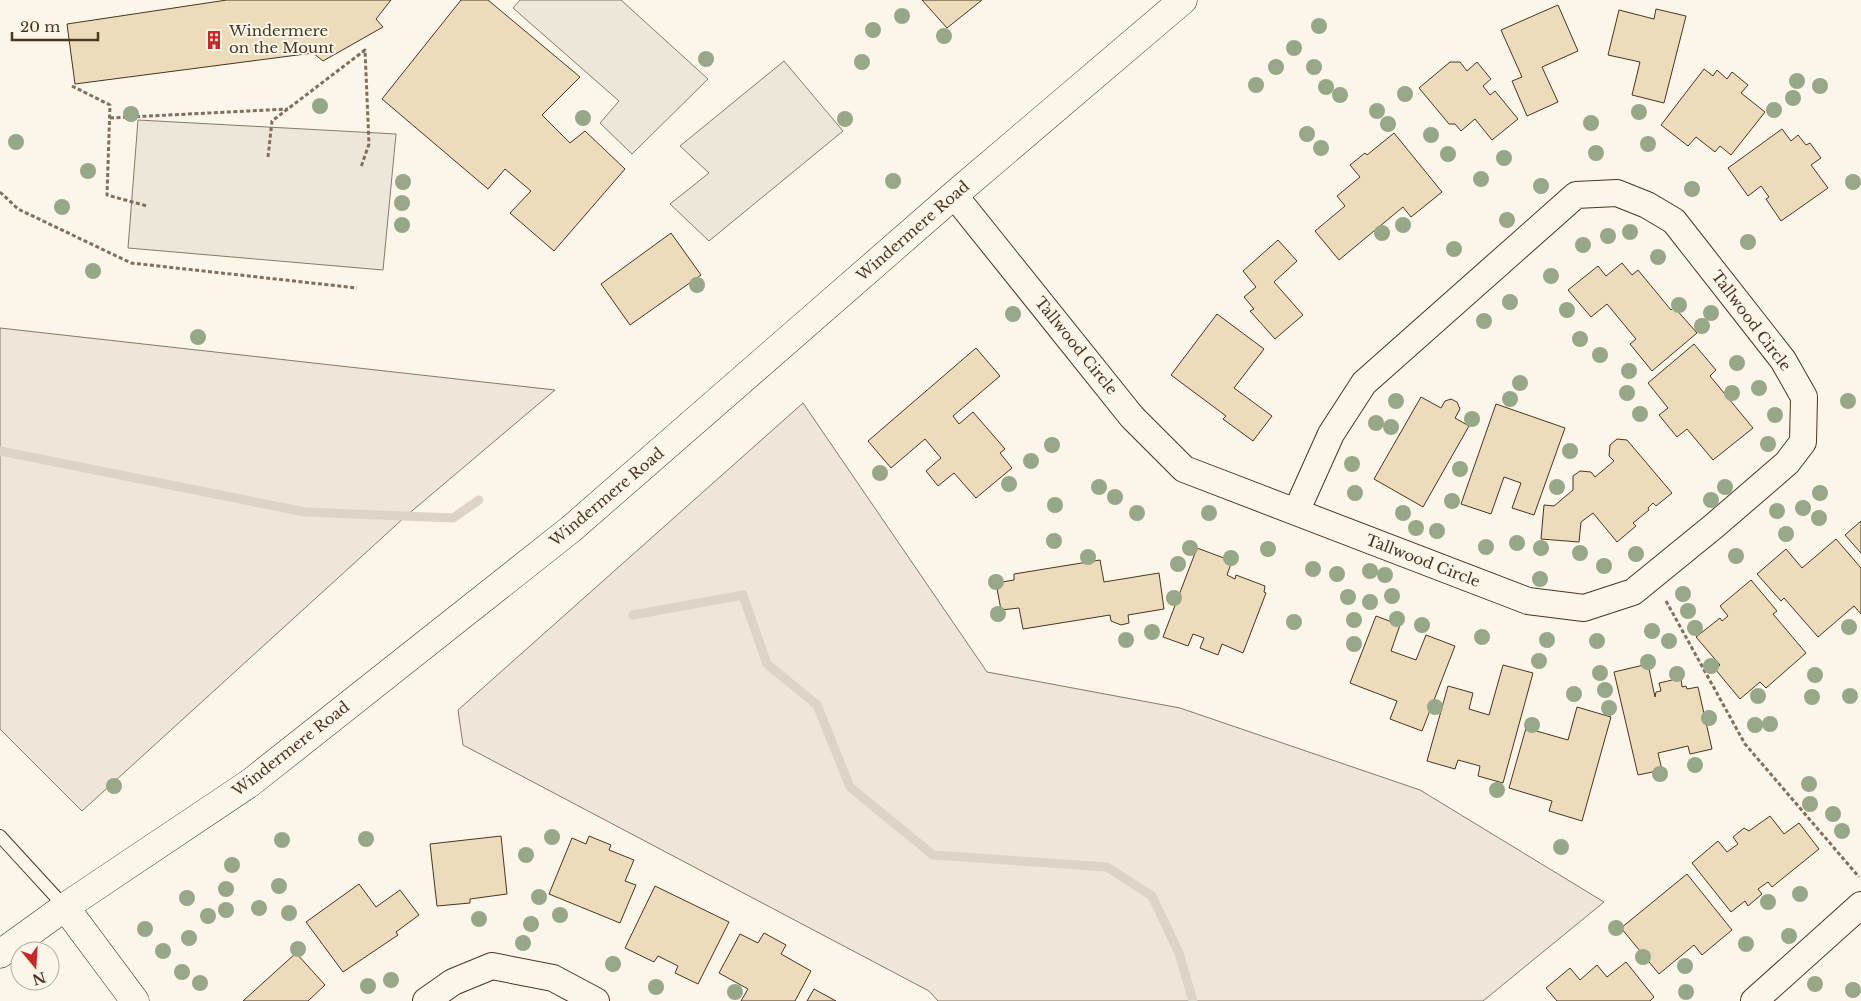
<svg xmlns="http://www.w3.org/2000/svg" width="1861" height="1001" font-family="'Libre Baskerville',serif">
	<rect width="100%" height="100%" fill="#fbf6e9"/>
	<g fill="#ede6d9" stroke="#887966">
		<polygon points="0,328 555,390 406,516 82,811 0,729"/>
		<polygon points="803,403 987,672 1180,708 1420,790 1604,902 1483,1001 938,1001 929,991 463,745 458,710"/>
	</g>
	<g fill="#ede7d9" stroke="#887966">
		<polygon points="520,0 621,0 708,79 632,154 600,123 619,101 513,8"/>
		<polygon points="784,61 843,131 709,241 670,204 709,173 680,146"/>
		<polygon points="138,120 396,134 383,270 128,248"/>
	</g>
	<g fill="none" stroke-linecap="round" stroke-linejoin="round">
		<g stroke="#dcd4c6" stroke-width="9">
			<polyline points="0,451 305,512 453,518 479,500"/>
			<polyline points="633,615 743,595 767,664 817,705 850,787 933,855 1107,867 1152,896 1179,953 1193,1001"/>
		</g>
	</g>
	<g fill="#ecdcbc" stroke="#4a3520">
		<polygon points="227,0 391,0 376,19 383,27 323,61 313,53 75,84 67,24"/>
		<polygon points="461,0 488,0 580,77 542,115 570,143 585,131 625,169 554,251 510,213 531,191 505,169 488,189 382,99"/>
		<polygon points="922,0 982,0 947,28"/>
		<polygon points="1558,5 1578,51 1542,67 1558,102 1527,116 1512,81 1522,77 1501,30"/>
		<polygon points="1656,9 1686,16 1664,103 1632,95 1640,62 1608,55 1619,10 1654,19"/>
		<polygon points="1450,62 1460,62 1467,71 1477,62 1491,79 1483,86 1490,95 1495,91 1518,119 1492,140 1475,119 1461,131 1455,124 1449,124 1419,88"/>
		<polygon points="1704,69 1713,76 1717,70 1727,79 1732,72 1748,85 1741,93 1765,112 1731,155 1720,146 1715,152 1696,137 1688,146 1661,125"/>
		<polygon points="1782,129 1791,141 1798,135 1806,145 1810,143 1821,158 1811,165 1828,188 1781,221 1766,199 1769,197 1761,186 1748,196 1728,168"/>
		<polygon points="1394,133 1442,192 1411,217 1403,207 1339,260 1315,231 1345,206 1337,196 1360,177 1350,165 1365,153 1367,155"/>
		<polygon points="671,233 701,275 630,325 601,284"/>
		<polygon points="1278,240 1297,261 1274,282 1303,315 1275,339 1250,311 1254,309 1244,297 1256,287 1243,271"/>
		<polygon points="1622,263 1632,275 1638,270 1671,310 1674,307 1697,333 1652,371 1630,344 1636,339 1607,304 1591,317 1568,290 1598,266 1606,276"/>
		<polygon points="1217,314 1264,349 1234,388 1272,416 1253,441 1223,419 1226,416 1171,375"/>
		<polygon points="1694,344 1716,370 1710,376 1753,428 1713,460 1687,429 1677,437 1659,415 1668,408 1648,383"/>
		<polygon points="976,348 1000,376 953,416 959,424 973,412 1005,449 1000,453 1012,468 976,498 954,473 938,486 926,471 941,458 925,439 891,468 868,441"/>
		<polygon points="1421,397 1441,408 1445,401 1451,399 1457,402 1460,409 1455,418 1469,426 1423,507 1374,479"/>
		<polygon points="1496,404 1565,428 1534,515 1512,508 1521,483 1504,477 1491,514 1461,504"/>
		<polygon points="1617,439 1627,440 1672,493 1656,506 1653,503 1648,508 1649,510 1633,523 1636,526 1617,542 1593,513 1581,522 1579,542 1541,539 1544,505 1554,506 1573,490 1573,476 1580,471 1591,472 1595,477 1614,461 1609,456 1610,445"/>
		<polygon points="1861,521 1861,553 1845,535"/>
		<polygon points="1836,539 1861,568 1861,614 1854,606 1818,637 1784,598 1781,601 1757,574 1786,549 1802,568"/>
		<polygon points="1197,548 1232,561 1227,575 1235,579 1236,575 1265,586 1264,592 1266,593 1243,653 1222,644 1218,655 1200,648 1204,638 1193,634 1188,646 1163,637"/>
		<polygon points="1100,560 1104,582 1159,573 1164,609 1128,615 1129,623 1121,625 1111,621 1110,615 1023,629 1019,608 1001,610 996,583 1014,580 1014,574"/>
		<polygon points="1751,580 1777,611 1773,614 1806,653 1766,688 1760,682 1740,699 1715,669 1720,665 1696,637 1720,618 1722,621 1728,616 1720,606"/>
		<polygon points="1376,616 1400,625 1391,651 1416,660 1426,635 1455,646 1422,731 1390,719 1397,701 1350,683"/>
		<polygon points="1648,664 1655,697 1656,692 1661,691 1659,683 1681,678 1682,687 1686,686 1687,689 1698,687 1712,749 1690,754 1688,746 1658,753 1662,770 1638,775 1614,672"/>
		<polygon points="1503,665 1533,673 1503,783 1478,776 1480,766 1458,760 1455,769 1427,761 1448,686 1473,693 1469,709 1489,715"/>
		<polygon points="1577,707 1611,717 1582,821 1549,811 1552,801 1509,788 1526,728 1568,740"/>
		<polygon points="1770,816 1784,834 1799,823 1819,849 1772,887 1768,882 1758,889 1762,894 1748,906 1745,901 1731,912 1692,863 1718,841 1727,852 1738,844 1733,837 1744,828 1749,831"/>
		<polygon points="501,836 507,894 470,899 470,903 437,906 430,844"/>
		<polygon points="589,836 611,845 609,850 634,860 625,881 636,885 620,923 549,894 572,838 586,844"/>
		<polygon points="1687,874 1732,930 1702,955 1694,945 1659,974 1621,928"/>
		<polygon points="359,884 376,907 400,890 419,915 396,932 398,935 343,972 306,922"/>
		<polygon points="655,886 729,922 698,984 675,973 678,966 658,956 654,962 625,948"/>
		<polygon points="764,933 786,945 781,954 811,971 795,1001 741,1001 748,989 719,973 740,934 758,943"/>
		<polygon points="296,953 325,985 308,1001 243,1001"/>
		<polygon points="1626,962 1654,997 1650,1001 1557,1001 1546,988 1570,968 1580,980 1597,965 1607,977"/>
		<polygon points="814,989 836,1001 807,1001"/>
	</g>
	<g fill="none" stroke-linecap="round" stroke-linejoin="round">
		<g stroke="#4a3520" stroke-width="14">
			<polyline id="service" points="0,836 65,907"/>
		</g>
		<g stroke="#4a3520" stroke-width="28">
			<g id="minor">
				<polyline points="954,195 1132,417 1184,469 1528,601 1584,608 1633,592 1714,526 1787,463 1803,442 1804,397 1783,360 1674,221 1647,205 1617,193 1576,195 1364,383 1331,434 1296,512"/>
				<polyline points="426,1001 453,982 492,966 553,978 596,1001"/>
				<polyline points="1754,1001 1861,905"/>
			</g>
		</g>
		<g stroke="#4a3520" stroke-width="29">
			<polyline id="tertiary" points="65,907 135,1001"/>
		</g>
		<g stroke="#4a3520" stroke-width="29">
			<polyline id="secondary" points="0,954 65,907 250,783 571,529 954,195 1183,0"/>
		</g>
		<g stroke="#7f6f5c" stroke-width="3" stroke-dasharray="4 2.5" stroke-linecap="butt">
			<polyline points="72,86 110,105 107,195 147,206"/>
			<polyline points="110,118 288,109"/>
			<polyline points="268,157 272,121 365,50 369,144 361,167"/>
			<polyline points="0,192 18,209 131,263 357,288"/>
			<polyline points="1666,601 1745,744 1859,877"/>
		</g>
		<use href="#service" stroke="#fbf6e9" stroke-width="12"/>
		<use href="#minor" stroke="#fbf6e9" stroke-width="26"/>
		<use href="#tertiary" stroke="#fbf6e9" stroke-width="28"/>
		<use href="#secondary" stroke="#fbf6e9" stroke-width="28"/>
	</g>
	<g fill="#96a887">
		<circle cx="902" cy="16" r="8"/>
		<circle cx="1319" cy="26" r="8"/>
		<circle cx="873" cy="30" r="8"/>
		<circle cx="944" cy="36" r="8"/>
		<circle cx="1294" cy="48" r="8"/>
		<circle cx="706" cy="59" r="8"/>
		<circle cx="862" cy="62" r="8"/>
		<circle cx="1276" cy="67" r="8"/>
		<circle cx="1314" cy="67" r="8"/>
		<circle cx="1797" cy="81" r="8"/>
		<circle cx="1256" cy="85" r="8"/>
		<circle cx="1820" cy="86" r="8"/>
		<circle cx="1326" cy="87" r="8"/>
		<circle cx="1405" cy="94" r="8"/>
		<circle cx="1340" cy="95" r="8"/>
		<circle cx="1793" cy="98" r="8"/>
		<circle cx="320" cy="106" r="8"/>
		<circle cx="1774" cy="110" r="8"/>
		<circle cx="1377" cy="111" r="8"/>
		<circle cx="1639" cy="112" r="8"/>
		<circle cx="131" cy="114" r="8"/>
		<circle cx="583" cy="118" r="8"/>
		<circle cx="845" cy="119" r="8"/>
		<circle cx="1591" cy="123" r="8"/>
		<circle cx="1388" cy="124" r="8"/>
		<circle cx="1307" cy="134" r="8"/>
		<circle cx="1431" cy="135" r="8"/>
		<circle cx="16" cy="142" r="8"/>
		<circle cx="1648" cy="144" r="8"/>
		<circle cx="1321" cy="148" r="8"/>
		<circle cx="1596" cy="153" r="8"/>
		<circle cx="1448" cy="154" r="8"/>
		<circle cx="1504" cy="158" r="8"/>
		<circle cx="88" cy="171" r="8"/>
		<circle cx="1481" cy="179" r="8"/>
		<circle cx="893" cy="181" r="8"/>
		<circle cx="403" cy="182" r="8"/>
		<circle cx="1853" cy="182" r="8"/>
		<circle cx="1541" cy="186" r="8"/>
		<circle cx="1692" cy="189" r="8"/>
		<circle cx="402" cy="203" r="8"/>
		<circle cx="62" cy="207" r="8"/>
		<circle cx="1507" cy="220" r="8"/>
		<circle cx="402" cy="225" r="8"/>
		<circle cx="1403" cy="225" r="8"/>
		<circle cx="1630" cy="232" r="8"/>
		<circle cx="1382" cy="233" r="8"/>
		<circle cx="1608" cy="236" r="8"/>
		<circle cx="1748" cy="242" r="8"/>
		<circle cx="1583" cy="245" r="8"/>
		<circle cx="1454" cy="249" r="8"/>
		<circle cx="1658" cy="257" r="8"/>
		<circle cx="93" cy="271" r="8"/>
		<circle cx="1551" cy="276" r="8"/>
		<circle cx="697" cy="285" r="8"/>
		<circle cx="1510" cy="302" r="8"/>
		<circle cx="1679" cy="305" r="8"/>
		<circle cx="1567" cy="310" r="8"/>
		<circle cx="1711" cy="313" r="8"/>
		<circle cx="1013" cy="314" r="8"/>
		<circle cx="1484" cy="321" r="8"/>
		<circle cx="1702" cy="326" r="8"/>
		<circle cx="198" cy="337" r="8"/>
		<circle cx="1580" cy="339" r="8"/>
		<circle cx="1600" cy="355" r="8"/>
		<circle cx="1737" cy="363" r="8"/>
		<circle cx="1629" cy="371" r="8"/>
		<circle cx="1520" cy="383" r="8"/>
		<circle cx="1759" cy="388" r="8"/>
		<circle cx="1627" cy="393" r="8"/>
		<circle cx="1732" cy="393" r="8"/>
		<circle cx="1510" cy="399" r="8"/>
		<circle cx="1396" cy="401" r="8"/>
		<circle cx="1848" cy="401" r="8"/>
		<circle cx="1640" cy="414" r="8"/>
		<circle cx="1775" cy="415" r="8"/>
		<circle cx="1472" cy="419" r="8"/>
		<circle cx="1376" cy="423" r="8"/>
		<circle cx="1391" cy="427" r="8"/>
		<circle cx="1768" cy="444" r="8"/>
		<circle cx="1052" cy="445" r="8"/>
		<circle cx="1570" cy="451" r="8"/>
		<circle cx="1031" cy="461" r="8"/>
		<circle cx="1352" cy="464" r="8"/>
		<circle cx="1460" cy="469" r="8"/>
		<circle cx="880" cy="473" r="8"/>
		<circle cx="1009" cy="484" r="8"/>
		<circle cx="1099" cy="487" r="8"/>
		<circle cx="1557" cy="487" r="8"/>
		<circle cx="1725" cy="487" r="8"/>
		<circle cx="1355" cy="493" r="8"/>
		<circle cx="1820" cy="493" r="8"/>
		<circle cx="1115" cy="497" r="8"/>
		<circle cx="1711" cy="500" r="8"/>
		<circle cx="1452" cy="501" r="8"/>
		<circle cx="1055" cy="505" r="8"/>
		<circle cx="1803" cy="508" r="8"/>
		<circle cx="1777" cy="511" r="8"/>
		<circle cx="1137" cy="513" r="8"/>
		<circle cx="1209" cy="513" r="8"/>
		<circle cx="1403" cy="513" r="8"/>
		<circle cx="1819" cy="518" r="8"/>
		<circle cx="1416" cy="528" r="8"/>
		<circle cx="1437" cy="531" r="8"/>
		<circle cx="1786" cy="534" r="8"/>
		<circle cx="1054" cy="541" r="8"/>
		<circle cx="1517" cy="543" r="8"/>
		<circle cx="1486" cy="547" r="8"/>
		<circle cx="1190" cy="548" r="8"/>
		<circle cx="1541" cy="548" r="8"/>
		<circle cx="1268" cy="549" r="8"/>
		<circle cx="1580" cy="553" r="8"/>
		<circle cx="1636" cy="554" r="8"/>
		<circle cx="1736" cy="556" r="8"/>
		<circle cx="1088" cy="557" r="8"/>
		<circle cx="1231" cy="558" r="8"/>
		<circle cx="1178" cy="564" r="8"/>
		<circle cx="1604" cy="566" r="8"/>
		<circle cx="1313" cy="569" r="8"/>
		<circle cx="1370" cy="571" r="8"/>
		<circle cx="1337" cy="574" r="8"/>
		<circle cx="1385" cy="575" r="8"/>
		<circle cx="1540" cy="579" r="8"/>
		<circle cx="996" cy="582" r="8"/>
		<circle cx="1683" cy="594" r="8"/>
		<circle cx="1392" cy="596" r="8"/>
		<circle cx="1348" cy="597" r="8"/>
		<circle cx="1174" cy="598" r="8"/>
		<circle cx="1370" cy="602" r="8"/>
		<circle cx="1688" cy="611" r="8"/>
		<circle cx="998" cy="614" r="8"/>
		<circle cx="1397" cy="619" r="8"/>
		<circle cx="1354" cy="620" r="8"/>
		<circle cx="1294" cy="622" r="8"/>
		<circle cx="1422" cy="625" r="8"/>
		<circle cx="1849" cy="627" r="8"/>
		<circle cx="1695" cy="628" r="8"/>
		<circle cx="1652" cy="631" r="8"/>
		<circle cx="1152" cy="632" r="8"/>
		<circle cx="1482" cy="637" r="8"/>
		<circle cx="1126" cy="640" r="8"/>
		<circle cx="1547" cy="640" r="8"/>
		<circle cx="1597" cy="641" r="8"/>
		<circle cx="1669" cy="641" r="8"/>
		<circle cx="1354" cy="644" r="8"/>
		<circle cx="1539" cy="661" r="8"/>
		<circle cx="1648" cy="662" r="8"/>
		<circle cx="1711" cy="666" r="8"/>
		<circle cx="1600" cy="673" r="8"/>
		<circle cx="1677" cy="674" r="8"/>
		<circle cx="1815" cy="675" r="8"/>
		<circle cx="1605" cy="690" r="8"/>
		<circle cx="1574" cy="694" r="8"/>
		<circle cx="1758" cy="696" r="8"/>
		<circle cx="1850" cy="696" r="8"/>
		<circle cx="1812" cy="697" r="8"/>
		<circle cx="1435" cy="707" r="8"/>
		<circle cx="1609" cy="708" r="8"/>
		<circle cx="1709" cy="718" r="8"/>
		<circle cx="1770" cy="724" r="8"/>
		<circle cx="1532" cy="725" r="8"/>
		<circle cx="1755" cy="725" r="8"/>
		<circle cx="1695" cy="765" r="8"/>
		<circle cx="1660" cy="774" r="8"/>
		<circle cx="1809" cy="784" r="8"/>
		<circle cx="114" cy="786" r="8"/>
		<circle cx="1497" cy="790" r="8"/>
		<circle cx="1810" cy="804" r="8"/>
		<circle cx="1833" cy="814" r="8"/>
		<circle cx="1842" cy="831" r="8"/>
		<circle cx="552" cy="837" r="8"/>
		<circle cx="366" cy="839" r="8"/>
		<circle cx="282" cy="840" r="8"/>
		<circle cx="1561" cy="847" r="8"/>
		<circle cx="526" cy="855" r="8"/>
		<circle cx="232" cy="865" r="8"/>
		<circle cx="279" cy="886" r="8"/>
		<circle cx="226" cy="889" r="8"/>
		<circle cx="1800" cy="894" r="8"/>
		<circle cx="539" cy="897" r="8"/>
		<circle cx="187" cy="898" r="8"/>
		<circle cx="1768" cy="902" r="8"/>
		<circle cx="259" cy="908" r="8"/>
		<circle cx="226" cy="910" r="8"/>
		<circle cx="289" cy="913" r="8"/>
		<circle cx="560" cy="915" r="8"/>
		<circle cx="208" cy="916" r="8"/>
		<circle cx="479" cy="919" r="8"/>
		<circle cx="531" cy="924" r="8"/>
		<circle cx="1616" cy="928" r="8"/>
		<circle cx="145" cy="929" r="8"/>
		<circle cx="1789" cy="936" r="8"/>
		<circle cx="189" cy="938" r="8"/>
		<circle cx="523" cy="943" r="8"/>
		<circle cx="1746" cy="944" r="8"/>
		<circle cx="298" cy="949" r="8"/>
		<circle cx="163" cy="951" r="8"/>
		<circle cx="1643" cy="957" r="8"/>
		<circle cx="613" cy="964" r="8"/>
		<circle cx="1685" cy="966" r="8"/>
		<circle cx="182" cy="972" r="8"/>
		<circle cx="391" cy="980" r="8"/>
		<circle cx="200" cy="983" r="8"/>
		<circle cx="1815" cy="984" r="8"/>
		<circle cx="368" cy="986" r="8"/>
		<circle cx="656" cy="987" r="8"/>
		<circle cx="1853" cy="990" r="8"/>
		<circle cx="735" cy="992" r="8"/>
		<circle cx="1686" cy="992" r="8"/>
	</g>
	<defs>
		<g id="building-bare" transform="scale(1.5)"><path d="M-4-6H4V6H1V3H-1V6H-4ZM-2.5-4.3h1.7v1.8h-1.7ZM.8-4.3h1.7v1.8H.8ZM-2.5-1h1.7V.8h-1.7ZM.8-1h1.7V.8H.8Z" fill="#c62828" stroke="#fbf6e9" stroke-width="2.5" paint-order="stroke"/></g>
	</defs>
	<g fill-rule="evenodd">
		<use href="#building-bare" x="214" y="40"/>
	</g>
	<g text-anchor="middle" stroke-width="4" stroke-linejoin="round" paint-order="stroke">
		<g font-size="15" fill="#4a3520" stroke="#fbf6e9" text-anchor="start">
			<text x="229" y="36">Windermere<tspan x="229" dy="17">on the Mount</tspan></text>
		</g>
		<g font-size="15" fill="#4a3520" stroke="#fbf6e9">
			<text transform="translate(913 231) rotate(-41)" y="5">Windermere Road</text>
			<text transform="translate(1751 321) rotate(53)" y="5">Tallwood Circle</text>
			<text transform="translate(1076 346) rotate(51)" y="5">Tallwood Circle</text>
			<text transform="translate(607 497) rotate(-40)" y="5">Windermere Road</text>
			<text transform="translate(1423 561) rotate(21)" y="5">Tallwood Circle</text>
			<text transform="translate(291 749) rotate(-38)" y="5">Windermere Road</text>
		</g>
	</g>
	<g transform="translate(35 966) rotate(162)"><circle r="24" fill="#fbf6e9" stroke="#b4a999"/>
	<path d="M0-4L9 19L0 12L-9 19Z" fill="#c62828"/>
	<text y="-8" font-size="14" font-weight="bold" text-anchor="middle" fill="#4a3520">N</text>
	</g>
	<path d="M12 32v8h86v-8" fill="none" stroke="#4a3520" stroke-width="2.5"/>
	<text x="20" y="32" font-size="15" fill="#4a3520" stroke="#fbf6e9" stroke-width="4" paint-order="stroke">20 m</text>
</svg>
